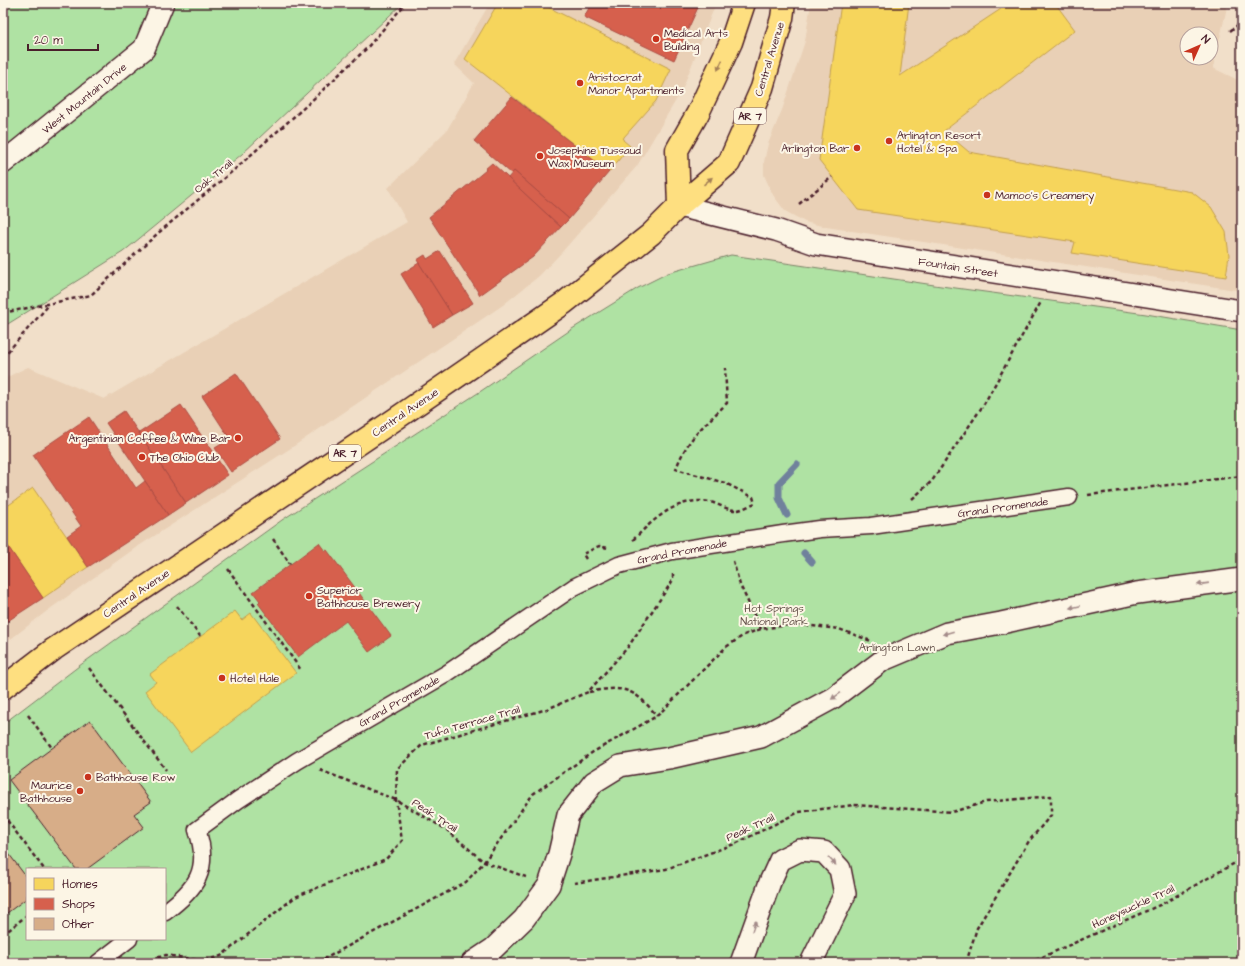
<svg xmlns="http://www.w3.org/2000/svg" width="1245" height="966" font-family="'Architects Daughter',sans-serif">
	<rect width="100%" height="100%" fill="#f1dfc9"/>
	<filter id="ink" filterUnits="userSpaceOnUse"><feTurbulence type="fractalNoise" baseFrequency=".025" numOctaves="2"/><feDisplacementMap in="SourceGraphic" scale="8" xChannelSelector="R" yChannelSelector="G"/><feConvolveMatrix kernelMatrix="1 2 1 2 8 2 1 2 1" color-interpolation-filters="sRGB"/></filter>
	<g filter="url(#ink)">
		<g fill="#e9d0b6" fill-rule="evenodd">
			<polygon points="490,3 716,3 682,90 637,166 562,252 539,276 503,305 291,448 134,549 47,611 3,645 3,379 28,367 104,399 407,222 388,188 447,130 474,83 454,64"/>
			<path d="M811,3h417l-15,65 29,14v209l-416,-64 -21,-5 -20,-11 -12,-16 -9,-20v-13l4,-18 14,-34 23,-69zM1187,34h24v24h-24z"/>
		</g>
		<g fill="#afe2a3" stroke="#7c8067" fill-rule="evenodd">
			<polygon points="3,3 403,3 242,154 123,252 3,327"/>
			<path d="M731,255l210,31 205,28 96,16v633h-1239v-239l76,-58 203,-146 199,-129 91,-62 66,-41 30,-15zM27,869h138v70h-138z"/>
		</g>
		<g fill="#f6d55c" stroke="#c29e4d">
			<polygon points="498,3 540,3 671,69 656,101 624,137 623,140 630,146 609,172 465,59"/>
			<polygon points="841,3 909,3 900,76 1010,3 1055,3 1075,30 944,131 969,152 1192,192 1211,207 1226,232 1229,255 1226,277 1072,253 1075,242 858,210 819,160"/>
			<polygon points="33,488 88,567 43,598 3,539 3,509"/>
			<polygon points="235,611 242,620 251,613 296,673 191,752 145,691 156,682 150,674"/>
		</g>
		<g fill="#d6604d" stroke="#ac4c43">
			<polygon points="578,3 700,3 674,60 584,17 589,8"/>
			<polygon points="512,97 609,172 569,219 514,171 512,174 474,141"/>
			<polygon points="492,163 561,227 533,257 480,295 429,217 486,170 485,169"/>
			<polygon points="514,171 569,219 561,227 508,178"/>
			<polygon points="440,251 473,303 452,315 417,260 425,255 427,259"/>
			<polygon points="419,263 452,315 433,327 401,274"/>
			<polygon points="236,373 280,439 231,472 215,448 230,439 202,396"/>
			<polygon points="181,405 228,475 186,503 139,433"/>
			<polygon points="124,411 186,503 168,515 106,423"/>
			<polygon points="89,417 136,488 145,481 168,515 88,567 67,536 81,526 33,455"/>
			<polygon points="3,539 43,598 3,624"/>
			<polygon points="319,543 325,551 327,550 391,636 369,652 346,621 298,657 258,603 260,601 253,592"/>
		</g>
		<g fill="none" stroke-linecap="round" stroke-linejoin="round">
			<g stroke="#70819c" stroke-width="7">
				<polyline points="787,515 779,498 779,483 797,464"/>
				<polyline points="804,553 812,562"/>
			</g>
		</g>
		<g fill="#d7ad88" stroke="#4a1f2b">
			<polygon points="90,720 151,802 134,814 144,827 87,869 76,869 9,780"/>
			<polygon points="3,846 27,878 27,898 3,916"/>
		</g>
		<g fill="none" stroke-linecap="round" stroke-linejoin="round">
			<g stroke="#4a1f2b" stroke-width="19">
				<g id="pedestrian">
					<path d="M165,912c31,-23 46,-42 32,-82l41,-30 59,-39 149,-87 128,-87 45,-22 53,-14 111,-17 37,-5 51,-3 198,-29"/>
					<polyline points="98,963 129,939"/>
				</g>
			</g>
			<g stroke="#4a1f2b" stroke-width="24">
				<g id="minor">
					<polyline points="3,163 144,49 163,3"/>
					<polyline points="679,206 776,230 816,244 1242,311"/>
					<polyline points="472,963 493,949 524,919 549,885 559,854 568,815 594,782 620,766 669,758 761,737 833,698 883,660 947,633 1001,623 1137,593 1242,579"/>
					<polyline points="741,963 770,882 780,860 800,850 824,852 840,869 845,894 811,963"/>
				</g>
			</g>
			<g stroke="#4a1f2b" stroke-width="25">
				<g id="primary">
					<polyline points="679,206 677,150 698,113 731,42 744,3"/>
					<polyline points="3,688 54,649 394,420 564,303 651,234 679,206 729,163 762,88 782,18 784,3"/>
				</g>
			</g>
			<g stroke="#4a1f2b" stroke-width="2.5" stroke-dasharray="4 3" stroke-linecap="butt">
				<polyline points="1230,31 1242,22"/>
				<polyline points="799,204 832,177"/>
				<polyline points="3,313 91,295 157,234 234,170 308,104 366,49 406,3"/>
				<polyline points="3,357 48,306"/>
				<polyline points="1088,495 1242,476"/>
				<polyline points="912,499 932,481 984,404 1041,302"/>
				<polyline points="273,539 290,564"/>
				<path d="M633,540c21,-21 45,-44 77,-38 9,2 19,9 27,8 5,0 13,-5 18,-7l-2,-6 -28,-14 -49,-14c11,-31 28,-43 51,-66l-2,-35"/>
				<polyline points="586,559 583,554 599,546 608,548"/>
				<polyline points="733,561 740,585 761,629"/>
				<polyline points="228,569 301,670"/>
				<polyline points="177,606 200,636"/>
				<polyline points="89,668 166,770"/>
				<path d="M589,692c35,-7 45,-4 68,24"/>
				<polyline points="28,715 52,748"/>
				<polyline points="320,770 396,800 447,830 484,862 526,877"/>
				<polyline points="3,815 44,869"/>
				<polyline points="574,883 666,869 737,843 799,812 854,805 952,812 986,802 1051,796 1051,815 1029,841 977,928 966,963"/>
				<polyline points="3,935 27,915"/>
				<polyline points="144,962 166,955 203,961 221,956 295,897 386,859 402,841 396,800 397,769 422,745 547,709 588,692 628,647 673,580 673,571"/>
				<polyline points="317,963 466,882 484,862 533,794 593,752 657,716 726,647 744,635 761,629 795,624 839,629 871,641"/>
				<polyline points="1029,963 1162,904 1242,859"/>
			</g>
			<use href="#pedestrian" stroke="#fcf5e5" stroke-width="16"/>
			<use href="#minor" stroke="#fcf5e5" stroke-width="21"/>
			<use href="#primary" stroke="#fedf80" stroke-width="22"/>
		</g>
		<defs><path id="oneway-solid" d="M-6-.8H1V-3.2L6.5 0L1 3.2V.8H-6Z"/></defs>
		<g fill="#a47f56">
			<use href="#oneway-solid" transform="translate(720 65) rotate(115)"/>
			<use href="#oneway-solid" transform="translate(708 181) rotate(-41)"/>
		</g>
		<g fill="#a38a88">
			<use href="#oneway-solid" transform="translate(1203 584) rotate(172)"/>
			<use href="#oneway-solid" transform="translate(1075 607) rotate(168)"/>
			<use href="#oneway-solid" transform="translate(948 633) rotate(164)"/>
			<use href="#oneway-solid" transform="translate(836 696) rotate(145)"/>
			<use href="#oneway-solid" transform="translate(832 861) rotate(46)"/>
			<use href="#oneway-solid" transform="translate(754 926) rotate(-70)"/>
		</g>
	</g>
	<g fill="#c8321e" stroke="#fcf5e5" stroke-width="1.5">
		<circle cx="656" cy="39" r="4"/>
		<circle cx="580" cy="83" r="4"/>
		<circle cx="889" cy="141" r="4"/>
		<circle cx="857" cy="148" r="4"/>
		<circle cx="540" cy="156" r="4"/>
		<circle cx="987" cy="195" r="4"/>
		<circle cx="238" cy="438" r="4"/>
		<circle cx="142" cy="457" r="4"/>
		<circle cx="309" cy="596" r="4"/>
		<circle cx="222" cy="678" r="4"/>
		<circle cx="88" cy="777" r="4"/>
		<circle cx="80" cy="791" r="4"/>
	</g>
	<g text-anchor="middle" stroke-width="4" stroke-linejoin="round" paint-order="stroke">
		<g fill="#fcf5e5" stroke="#7f5f63" stroke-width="1">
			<rect x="734" y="108" width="32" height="16" rx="3"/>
			<rect x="329" y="445" width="32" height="16" rx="3"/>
		</g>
		<g font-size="10" font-weight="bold" fill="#4a1f2b">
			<text x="750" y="120">AR 7</text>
			<text x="345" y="457">AR 7</text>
		</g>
		<g font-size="11" fill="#4a1f2b" stroke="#fcf5e5" text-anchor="start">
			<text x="664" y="37">Medical Arts<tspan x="664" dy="13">Building</tspan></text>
			<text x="588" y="81">Aristocrat<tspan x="588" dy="13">Manor Apartments</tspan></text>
			<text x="897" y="139">Arlington Resort<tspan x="897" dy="13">Hotel &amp; Spa</tspan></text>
			<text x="849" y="152" text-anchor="end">Arlington Bar</text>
			<text x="548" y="154">Josephine Tussaud<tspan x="548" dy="13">Wax Museum</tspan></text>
			<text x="995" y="199">Mamoo's Creamery</text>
			<text x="230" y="442" text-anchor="end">Argentinian Coffee &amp; Wine Bar</text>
			<text x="150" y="461">The Ohio Club</text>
			<text x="317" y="594">Superior<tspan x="317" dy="13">Bathhouse Brewery</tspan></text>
			<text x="230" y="682">Hotel Hale</text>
			<text x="96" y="781">Bathhouse Row</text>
			<text x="72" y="789" text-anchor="end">Maurice<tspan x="72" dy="13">Bathhouse</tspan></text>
		</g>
		<g font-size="11" fill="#4a1f2b" stroke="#fcf5e5">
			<text transform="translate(769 59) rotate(-73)" y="4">Central Avenue</text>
			<text transform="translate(84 98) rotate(-39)" y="4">West Mountain Drive</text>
			<text transform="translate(213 176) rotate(-40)" y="4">Oak Trail</text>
			<text transform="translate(958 267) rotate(9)" y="4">Fountain Street</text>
			<text transform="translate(405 412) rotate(-34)" y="4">Central Avenue</text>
			<text transform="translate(1003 507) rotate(-8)" y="4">Grand Promenade</text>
			<text transform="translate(682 551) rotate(-11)" y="4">Grand Promenade</text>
			<text transform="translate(136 593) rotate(-34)" y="4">Central Avenue</text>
			<text transform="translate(399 701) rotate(-30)" y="4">Grand Promenade</text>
			<text transform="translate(472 722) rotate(-16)" y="4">Tufa Terrace Trail</text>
			<text transform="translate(435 815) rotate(33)" y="4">Peak Trail</text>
			<text transform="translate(750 827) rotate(-25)" y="4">Peak Trail</text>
			<text transform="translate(1133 906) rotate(-25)" y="4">Honeysuckle Trail</text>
		</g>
		<g font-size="11" fill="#635049" stroke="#fcf5e5">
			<text x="774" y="612">Hot Springs<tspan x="774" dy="13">National Park</tspan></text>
			<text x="897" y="651">Arlington Lawn</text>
		</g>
	</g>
	<rect width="1245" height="966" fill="none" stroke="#fcf5e5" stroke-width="16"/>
	<rect x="8" y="8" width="1229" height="950" fill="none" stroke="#4a1f2b" stroke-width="1.5" filter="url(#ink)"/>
	<rect x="26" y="868" width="140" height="72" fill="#fcf5e5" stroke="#b59f9b"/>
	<rect x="34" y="878" width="20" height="12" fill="#f6d55c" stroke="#b59f9b"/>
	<text x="62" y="888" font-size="12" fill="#4a1f2b">Homes</text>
	<rect x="34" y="898" width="20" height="12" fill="#d6604d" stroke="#b59f9b"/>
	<text x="62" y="908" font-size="12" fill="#4a1f2b">Shops</text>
	<rect x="34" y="918" width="20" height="12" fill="#d7ad88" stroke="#b59f9b"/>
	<text x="62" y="928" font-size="12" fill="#4a1f2b">Other</text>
	<g transform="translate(1199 46) rotate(45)"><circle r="19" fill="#fcf5e5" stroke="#b59f9b"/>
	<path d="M0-3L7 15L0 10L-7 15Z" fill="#c8321e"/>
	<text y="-6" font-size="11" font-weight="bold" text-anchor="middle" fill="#4a1f2b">N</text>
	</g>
	<path d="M28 44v6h70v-6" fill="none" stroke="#4a1f2b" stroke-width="2"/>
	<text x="34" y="44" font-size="12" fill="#4a1f2b" stroke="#fcf5e5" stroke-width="3" paint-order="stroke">20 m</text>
</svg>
